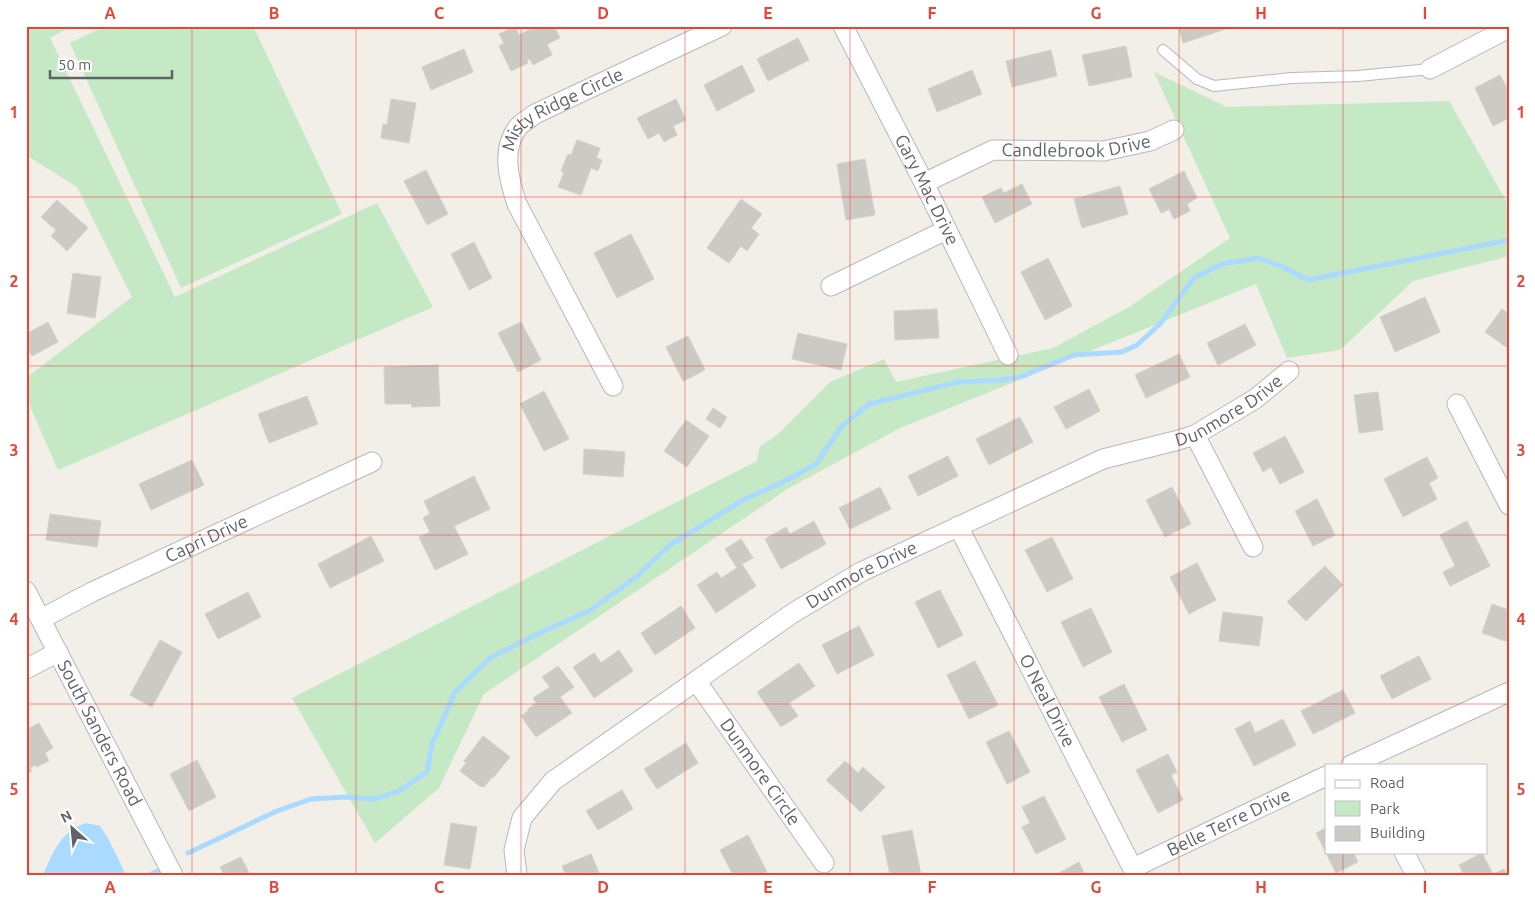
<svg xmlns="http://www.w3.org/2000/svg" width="1535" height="901" font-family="Ubuntu,sans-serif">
	<rect width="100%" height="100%" fill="#f1efe8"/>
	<g fill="#c5e8c5">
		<polygon points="26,26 72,26 50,38 175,297 377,203 433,307 58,470 26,397 26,378 132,297 77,187 26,155"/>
		<polygon points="105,26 253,26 342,214 181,288 70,43"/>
		<polygon points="1154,72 1227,107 1449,101 1509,206 1509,256 1413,281 1340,350 1287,358 1256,284 900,428 789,488 484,694 439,788 375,843 292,698 757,461 760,446 776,436 830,382 884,359 896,382 1053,348 1129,307 1230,238"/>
	</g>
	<path fill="#aadaff" d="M86,823l14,3 8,12 18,37h-83c11,-24 17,-43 43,-52z"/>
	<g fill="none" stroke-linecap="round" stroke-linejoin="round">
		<g stroke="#aadaff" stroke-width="5">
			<polyline points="188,853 277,811 311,799 346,797 375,799 399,791 427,772 432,744 455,692 490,658 544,631 589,611 636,577 670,545 743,500 781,483 816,464 841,427 869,404 958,382 1002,380 1023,376 1074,355 1122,352 1137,345 1160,324 1194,278 1222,264 1259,258 1283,267 1308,280 1509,240"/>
			<polyline points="149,875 158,871"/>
		</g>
	</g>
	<g fill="#cccac5" stroke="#d6d1c6">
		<polygon points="515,26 519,35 537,26 554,26 560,38 547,44 552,55 533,65 530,59 527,60 528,63 511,71 499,46 504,43 499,34"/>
		<polygon points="1178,26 1235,26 1183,43"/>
		<polygon points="798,38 809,60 768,81 757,59"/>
		<polygon points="1126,46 1132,77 1089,86 1082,55"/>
		<polygon points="464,49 473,72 431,90 422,67"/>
		<polygon points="1051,50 1057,76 1012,87 1006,61"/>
		<polygon points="742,65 755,91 717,111 704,85"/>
		<polygon points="972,70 982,94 937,112 928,89"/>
		<polygon points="1500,75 1509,92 1509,118 1493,126 1475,88"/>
		<polygon points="391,99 416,103 409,143 381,138 383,124 387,125"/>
		<polygon points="676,99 686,120 673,126 677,135 664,142 659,133 648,139 637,118"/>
		<polygon points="577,140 600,148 596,158 602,160 598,171 591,168 581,195 558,187 564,172 561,171 568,154 571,155"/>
		<polygon points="865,159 875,215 846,220 837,164"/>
		<polygon points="426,170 448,214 427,225 404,181"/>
		<polygon points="1184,171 1197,198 1187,204 1190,211 1174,219 1169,209 1161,213 1149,189"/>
		<polygon points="1022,184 1032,204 995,223 982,197 1001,188 1004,193"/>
		<polygon points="1120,186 1128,214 1082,228 1074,199"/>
		<polygon points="741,199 762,214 751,228 759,234 747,251 741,246 729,263 707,248"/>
		<polygon points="57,200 88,228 67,251 51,236 56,230 41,217"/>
		<polygon points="631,234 654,279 617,298 594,253"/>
		<polygon points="474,242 492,278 469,290 451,254"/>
		<polygon points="1048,258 1072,306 1045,320 1021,272"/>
		<polygon points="73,273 101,277 95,318 67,313"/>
		<polygon points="1425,297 1440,332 1395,352 1380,317"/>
		<polygon points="937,309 939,338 895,340 894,311"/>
		<polygon points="1502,309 1509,314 1509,349 1485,332"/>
		<polygon points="48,322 58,342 32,356 26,345 26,334"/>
		<polygon points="521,322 541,360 518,372 498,333"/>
		<polygon points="1245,324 1256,345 1218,365 1207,343"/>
		<polygon points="798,333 847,344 841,370 792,359"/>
		<polygon points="688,336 705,370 683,381 666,347"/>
		<polygon points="1179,354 1190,377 1146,398 1135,375"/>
		<polygon points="438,365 440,406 412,407 411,404 385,404 384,367"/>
		<polygon points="1089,389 1100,411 1066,429 1054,407"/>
		<polygon points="544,391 569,439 544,451 520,404"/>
		<polygon points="1378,392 1383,430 1359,433 1354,395"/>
		<polygon points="307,396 318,424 269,443 258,414"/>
		<polygon points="713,408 727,417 720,428 706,419"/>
		<polygon points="1020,417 1033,442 989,465 976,439"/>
		<polygon points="686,420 709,436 687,467 664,451"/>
		<polygon points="1285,436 1304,472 1280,484 1271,467 1263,472 1253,453"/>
		<polygon points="584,449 625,452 623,477 583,474"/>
		<polygon points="948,456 958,476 918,496 908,476"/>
		<polygon points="1427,457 1438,478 1429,483 1437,499 1403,517 1384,479"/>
		<polygon points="192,460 204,485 151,510 139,484"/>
		<polygon points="474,476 490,509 454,526 468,554 435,570 419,537 430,532 423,518 430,514 424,501"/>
		<polygon points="880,487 891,509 850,529 839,508"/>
		<polygon points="1172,487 1191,524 1165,537 1146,500"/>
		<polygon points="1317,499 1335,535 1313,546 1295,511"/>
		<polygon points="50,514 101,521 97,547 46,540"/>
		<polygon points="814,521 826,544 781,569 765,539 786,527 790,534"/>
		<polygon points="1467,521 1490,566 1450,586 1443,572 1455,566 1440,535"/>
		<polygon points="371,536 384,561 330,588 318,564"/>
		<polygon points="1052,537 1073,579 1047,592 1025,550"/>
		<polygon points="741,539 753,558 742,564 756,586 716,613 697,585 717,572 721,578 737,568 725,549"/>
		<polygon points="1197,563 1216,600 1189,614 1170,577"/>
		<polygon points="1325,566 1343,585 1306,621 1287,602"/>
		<polygon points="940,590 963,635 938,648 915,602"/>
		<polygon points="248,592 261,617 218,639 205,614"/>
		<polygon points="1492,604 1509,610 1508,642 1482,633"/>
		<polygon points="681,606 695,628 655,655 641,633"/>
		<polygon points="1091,608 1112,652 1083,667 1061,622"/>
		<polygon points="1223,612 1263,617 1259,646 1219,641"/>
		<polygon points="859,626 874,655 837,674 822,645"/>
		<polygon points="160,640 182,652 152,707 130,695"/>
		<polygon points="619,650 633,671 594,698 573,667 594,653 601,663"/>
		<polygon points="1419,656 1431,679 1392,699 1380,676"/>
		<polygon points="975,661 998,705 969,719 947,675"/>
		<polygon points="799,663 815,686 789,703 798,716 781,727 757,692"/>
		<polygon points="558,666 574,687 560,697 572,713 536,737 521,716 528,711 527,710 536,703 533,698 550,687 542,677"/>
		<polygon points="1124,684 1147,730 1122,742 1099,697"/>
		<polygon points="1343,690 1355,713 1313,734 1301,711"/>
		<polygon points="1283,719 1296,745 1254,766 1235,729 1250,721 1255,733"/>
		<polygon points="39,723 53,748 45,753 49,761 36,767 35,765 30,768 32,771 26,774 26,730"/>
		<polygon points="1009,731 1030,772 1007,784 986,742"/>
		<polygon points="483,736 510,757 493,778 492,777 484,787 482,786 481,787 460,771 466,763 464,761"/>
		<polygon points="686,743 698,763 657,789 644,769"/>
		<polygon points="1168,754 1177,772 1171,775 1183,800 1158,813 1136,770"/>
		<polygon points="197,760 216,797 189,811 170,774"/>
		<polygon points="845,761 858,773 863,767 885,787 861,812 826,780"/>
		<polygon points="622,790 633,809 598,830 586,811"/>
		<polygon points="1044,796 1066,839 1036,854 1022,827 1030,823 1022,807"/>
		<polygon points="451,823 477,827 470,869 444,865"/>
		<polygon points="1326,828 1326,852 1353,852 1358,862 1336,873 1316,833"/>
		<polygon points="912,830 921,875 890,875 882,836"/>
		<polygon points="748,835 767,872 761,875 733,875 720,850"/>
		<polygon points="1482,853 1493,874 1504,869 1507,875 1464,875 1459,865"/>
		<polygon points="591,854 600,875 566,875 562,866"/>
		<polygon points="241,857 250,875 224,875 220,867"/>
		<polygon points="1079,862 1085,875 1060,875 1059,873"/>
	</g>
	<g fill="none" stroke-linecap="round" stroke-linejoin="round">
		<g stroke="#b5b8bc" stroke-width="12">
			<polyline id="lane" points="1163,50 1197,79 1214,86 1292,78 1358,76 1430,69"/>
		</g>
		<g stroke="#b5b8bc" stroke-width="21">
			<g id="street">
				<path id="s1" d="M843,26l81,157 84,172"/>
				<polyline points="1430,69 1509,28"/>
				<path id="s2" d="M924,183l69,-33 111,1 46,-10 24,-11"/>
				<polyline points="831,286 946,230"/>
				<path id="s3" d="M613,386l-96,-182c-8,-24 -17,-55 2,-78 4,-4 11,-8 16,-12l187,-88"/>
				<polyline points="1457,404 1509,505"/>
				<polyline points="1195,435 1253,547"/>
				<path id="s4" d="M958,526l178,349"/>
				<path id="s5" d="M26,591l147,284"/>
				<path id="s6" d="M41,619l51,-27 280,-130"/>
				<polyline points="26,669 58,652"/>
				<path id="s7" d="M697,682l127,181"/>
				<polyline points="1351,765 1509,692"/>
				<polyline points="1404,852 1416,875"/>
				<path id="s8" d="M1133,868l193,-92"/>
				<path id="s9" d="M517,875l-3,-25 8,-32 31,-37 240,-168 68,-41 242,-113 72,-18 20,-6 60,-36 34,-28"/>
			</g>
		</g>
		<use href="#lane" stroke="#fff" stroke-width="10"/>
		<use href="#street" stroke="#fff" stroke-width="19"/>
	</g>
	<path fill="none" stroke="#ea4335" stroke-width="1" stroke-opacity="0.55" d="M192,26v849M356,26v849M521,26v849M685,26v849M850,26v849M1014,26v849M1179,26v849M1343,26v739M26,197h1483M26,366h1483M26,535h1483M26,704h1483M1343,852v23"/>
	<g text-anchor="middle" stroke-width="4" stroke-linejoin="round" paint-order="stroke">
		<g font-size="18" fill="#5f6368" stroke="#fff">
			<text dy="6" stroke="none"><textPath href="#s3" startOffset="332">Misty Ridge Circle</textPath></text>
			<text dy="6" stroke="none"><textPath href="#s2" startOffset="160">Candlebrook Drive</textPath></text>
			<text dy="6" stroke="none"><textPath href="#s1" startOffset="184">Gary Mac Drive</textPath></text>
			<text dy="6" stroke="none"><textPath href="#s9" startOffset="882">Dunmore Drive</textPath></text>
			<text dy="6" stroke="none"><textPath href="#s6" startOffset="184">Capri Drive</textPath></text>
			<text dy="6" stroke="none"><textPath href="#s9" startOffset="478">Dunmore Drive</textPath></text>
			<text dy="6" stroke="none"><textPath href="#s4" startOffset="196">O Neal Drive</textPath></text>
			<text dy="6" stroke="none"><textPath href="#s5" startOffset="160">South Sanders Road</textPath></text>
			<text dy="6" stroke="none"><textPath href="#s7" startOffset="110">Dunmore Circle</textPath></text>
			<text dy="6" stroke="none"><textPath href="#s8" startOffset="106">Belle Terre Drive</textPath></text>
		</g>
	</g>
	<rect width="1535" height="901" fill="none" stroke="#ffffff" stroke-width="55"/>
	<rect x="1325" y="764" width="162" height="90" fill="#ffffff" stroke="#bfc1c3"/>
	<rect x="1335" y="780" width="25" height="8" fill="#ffffff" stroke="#bfc1c3"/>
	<text x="1370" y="788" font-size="15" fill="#5f6368">Road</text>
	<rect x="1335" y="801" width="25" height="15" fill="#c5e8c5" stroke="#bfc1c3"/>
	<text x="1370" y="814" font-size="15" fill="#5f6368">Park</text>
	<rect x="1335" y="826" width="25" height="15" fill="#cccac5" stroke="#bfc1c3"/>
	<text x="1370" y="838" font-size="15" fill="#5f6368">Building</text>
	<g transform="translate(72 828) rotate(333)" stroke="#ffffff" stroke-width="4" paint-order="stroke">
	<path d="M0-4L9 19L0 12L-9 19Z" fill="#5f6368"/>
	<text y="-8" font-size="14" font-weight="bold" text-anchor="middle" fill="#5f6368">N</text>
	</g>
	<path d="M50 70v8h122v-8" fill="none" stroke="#5f6368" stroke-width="2.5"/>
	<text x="58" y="70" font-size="15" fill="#5f6368" stroke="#ffffff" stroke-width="4" paint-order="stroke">50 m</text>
	<rect x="28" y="28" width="1480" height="846" fill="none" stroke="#ea4335" stroke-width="2"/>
	<g font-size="16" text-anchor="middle" font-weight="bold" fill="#ea4335">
		<text x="110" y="19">A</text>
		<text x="274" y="19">B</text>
		<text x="439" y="19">C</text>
		<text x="603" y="19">D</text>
		<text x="768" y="19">E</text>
		<text x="932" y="19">F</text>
		<text x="1096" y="19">G</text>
		<text x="1261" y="19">H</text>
		<text x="1425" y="19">I</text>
		<text x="14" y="118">1</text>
		<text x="1521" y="118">1</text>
		<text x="14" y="287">2</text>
		<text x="1521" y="287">2</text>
		<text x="14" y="456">3</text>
		<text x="1521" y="456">3</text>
		<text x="14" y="625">4</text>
		<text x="1521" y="625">4</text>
		<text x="14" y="795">5</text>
		<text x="1521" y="795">5</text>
		<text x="110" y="893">A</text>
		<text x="274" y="893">B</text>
		<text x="439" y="893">C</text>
		<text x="603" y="893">D</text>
		<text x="768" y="893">E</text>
		<text x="932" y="893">F</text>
		<text x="1096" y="893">G</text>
		<text x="1261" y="893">H</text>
		<text x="1425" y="893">I</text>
	</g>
</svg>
